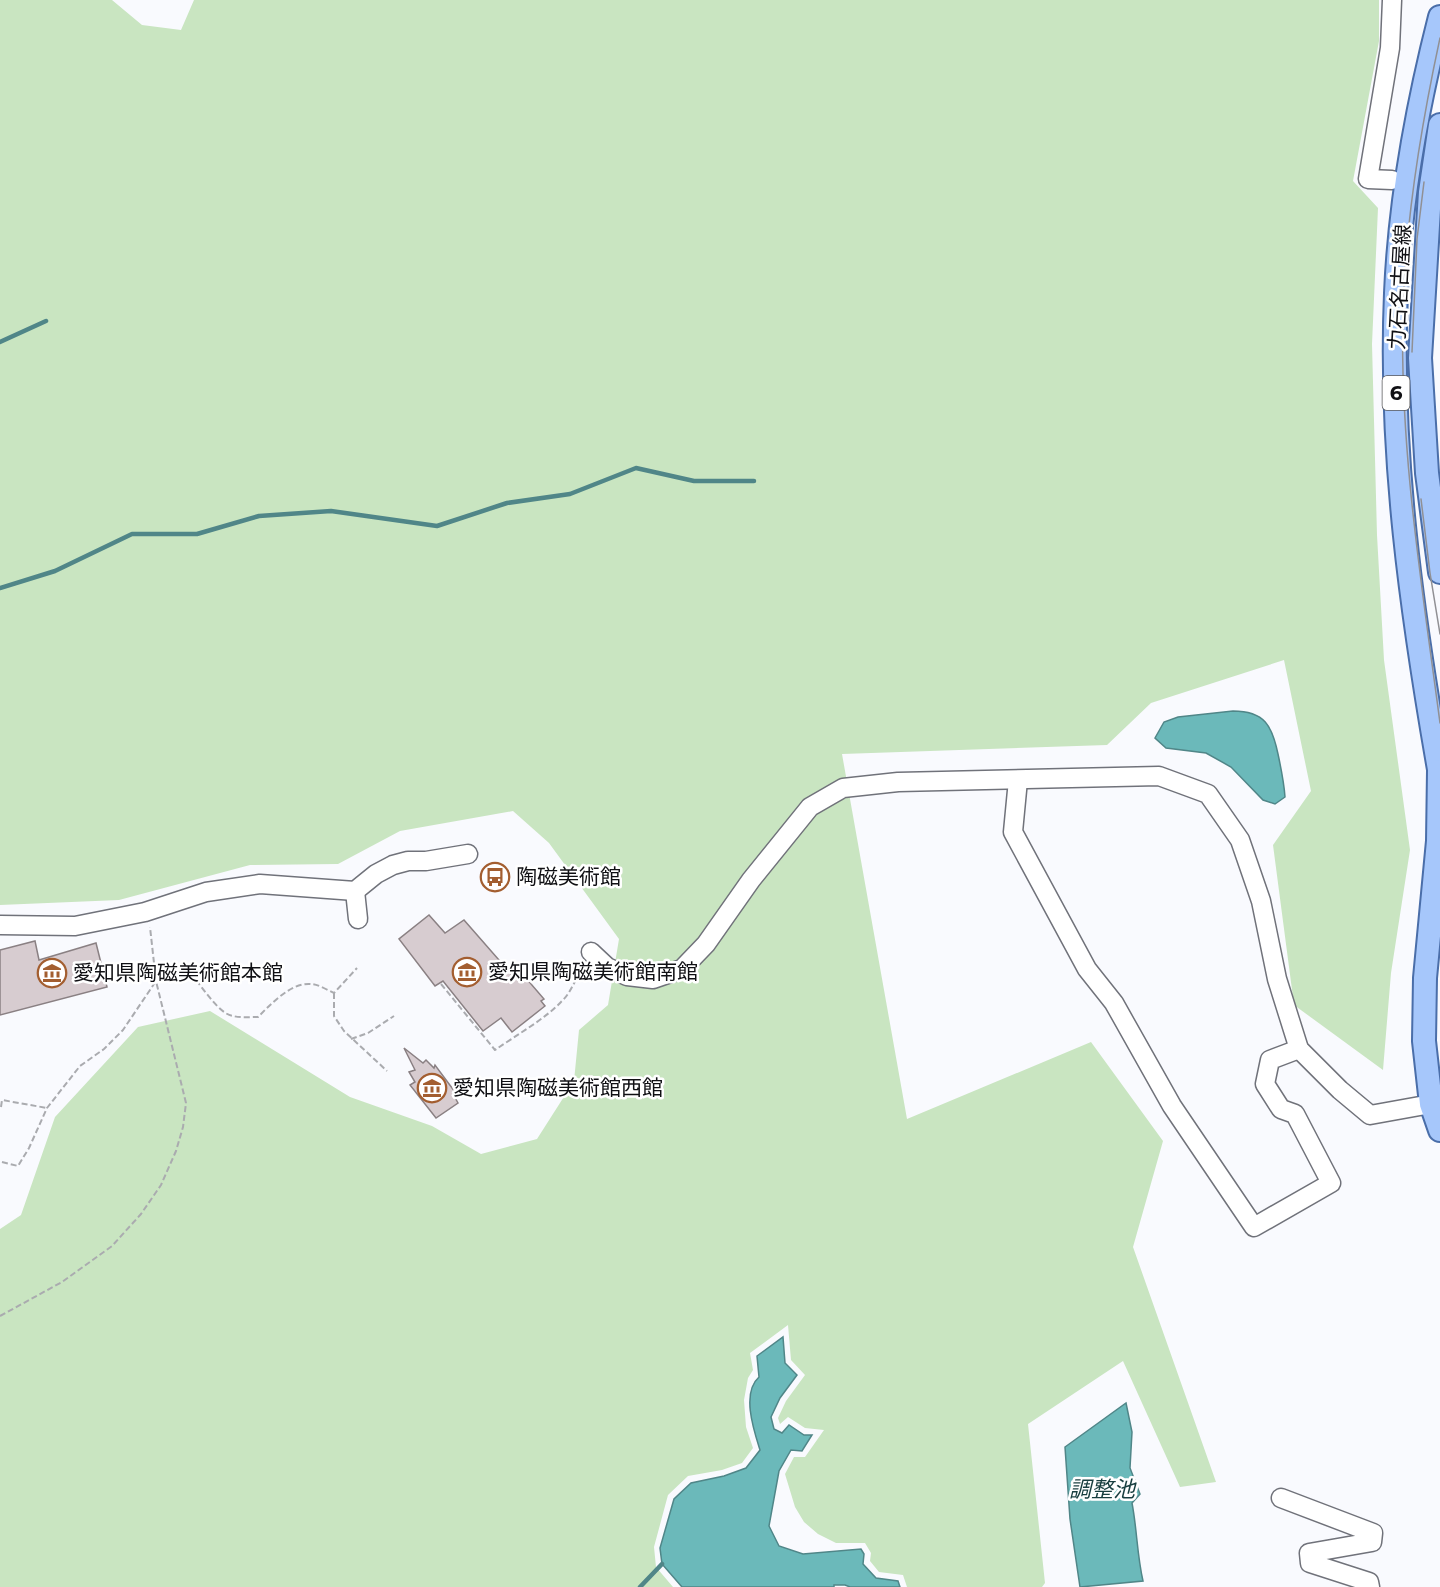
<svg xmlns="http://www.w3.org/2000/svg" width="1440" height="1587" font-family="Montserrat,'Noto Sans JP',sans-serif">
	<rect width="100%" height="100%" fill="#f9fafe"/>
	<polygon fill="#c9e5c1" points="0,0 112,0 142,25 181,30 194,0 1379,0 1379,41 1353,181 1378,208 1372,344 1377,535 1384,660 1410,850 1391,973 1383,1070 1294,1005 1273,845 1311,791 1284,660 1151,703 1107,745 842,754 907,1119 1091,1042 1163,1141 1133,1247 1216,1482 1180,1487 1123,1361 1028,1424 1045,1583 1042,1587 907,1587 903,1575 879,1572 870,1561 871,1553 865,1543 836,1543 818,1534 804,1522 795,1507 785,1474 794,1457 805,1457 824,1430 805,1428 788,1417 780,1424 778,1418 786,1401 805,1375 791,1360 788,1325 750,1353 753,1370 748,1378 744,1400 746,1427 753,1448 742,1463 722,1470 688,1476 668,1495 654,1547 656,1567 673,1587 0,1587 0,1229 21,1215 55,1117 138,1027 210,1011 350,1097 432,1126 481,1154 537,1139 574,1081 579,1030 608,1005 619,939 549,843 513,811 400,831 338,864 250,865 119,900 0,905"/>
	<g fill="#6bb9ba" stroke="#508688" stroke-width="1.5">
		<path d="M1233,711c32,0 39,15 45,43 3,14 6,28 7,43l-10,7 -12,-4 -32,-33 -25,-14 -40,-5 -11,-10 9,-16 14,-5z"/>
		<path d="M783,1337l2,26 12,12 -17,23 -9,19 3,12 8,4 7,-8 15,10h8l-10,16 -11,-1 -12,21 -10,55 10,20 24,8 58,-5 3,5 -1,10 13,14 22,3 2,6h-50l-5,-2h-11v2h-152l-20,-23 -2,-16 14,-49 17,-16 33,-7 22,-8 14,-18c-6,-19 -19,-57 -1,-73l-2,-21z"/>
		<path d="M1126,1403l6,29 -2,36 10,26 -8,9c5,26 5,52 11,78l-63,6 -10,-68 -5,-72z"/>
	</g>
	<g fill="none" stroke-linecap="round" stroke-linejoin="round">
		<g stroke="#508688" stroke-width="4.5">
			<polyline points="0,342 46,321"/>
			<polyline points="0,588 55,571 132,534 197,534 259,516 331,511 437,526 507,503 570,494 636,468 694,481 754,481"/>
			<polyline points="640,1587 662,1564"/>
		</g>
	</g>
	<g fill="#d7ccd0" stroke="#8a8083" stroke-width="1.5">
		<polygon points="429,915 445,933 464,920 512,975 519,970 544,999 541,1001 545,1006 512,1032 501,1018 483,1031 443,981 435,986 399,939"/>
		<polygon points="35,941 39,960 96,943 107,987 0,1015 0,950"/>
		<polygon points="404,1048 423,1063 426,1060 434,1068 435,1065 455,1092 453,1094 458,1103 436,1118 410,1085 415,1082 409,1072 415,1070"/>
	</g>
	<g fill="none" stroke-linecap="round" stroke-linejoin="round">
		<g stroke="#70727a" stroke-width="21">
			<g id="minor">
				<polyline points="1392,180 1368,179 1390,48 1392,0"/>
				<polyline points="1018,780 1013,832 1087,969 1114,1003 1172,1106 1254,1227 1331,1183 1295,1114 1281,1109 1265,1084 1270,1060 1299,1049"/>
				<polyline points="355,891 358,919"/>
				<polyline points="0,925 75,926 145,912 206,892 260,884 355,891 376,874 393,865 408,861 426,861 468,854"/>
				<polyline points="591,952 607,967 627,976 653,979 682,969 706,944 751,880 810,807 843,788 898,782 1159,776 1208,794 1240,840 1261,901 1277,979 1299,1049 1340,1090 1370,1115 1431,1104"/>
				<polyline points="1281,1498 1373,1533 1372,1542 1309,1553 1310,1563 1369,1582 1370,1587"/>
			</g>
		</g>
		<g stroke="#4a6ea9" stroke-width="26">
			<g id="major">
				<path d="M1440,17c-23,90 -40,183 -44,276 -7,161 16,323 44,482"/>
				<polyline points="1440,125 1430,192 1420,358 1427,473 1440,572"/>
				<polyline points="1439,771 1438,841 1425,978 1424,1041 1431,1104 1440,1130"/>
			</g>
		</g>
		<g stroke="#aaabaf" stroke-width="2" stroke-dasharray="6 3" stroke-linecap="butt">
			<path d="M441,984l54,66c20,-14 50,-31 66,-48 12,-11 12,-23 25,-34"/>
			<polyline points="334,993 334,1016 344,1031 387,1071"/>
			<polyline points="351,1039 368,1033 394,1016"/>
			<polyline points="1,1107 2,1100 47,1108"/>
			<path d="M2,1162l16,4 11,-18 18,-40 33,-42 24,-17 19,-19 33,-49 13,-9h20c12,12 29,42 44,44 8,2 17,1 25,1 12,-12 33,-35 53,-33 7,0 16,6 23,9l23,-25"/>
			<polyline points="0,1316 62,1282 112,1246 141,1214 161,1185 176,1151 183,1127 186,1103 156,981 150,927"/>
		</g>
		<use href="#minor" stroke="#fff" stroke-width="18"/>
		<use href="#major" stroke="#a6c7fb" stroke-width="22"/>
		<g stroke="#909094" stroke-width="1.5">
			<path d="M1440,38c-19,88 -34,179 -37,270 -4,139 19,278 37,415"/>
			<polyline points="1412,352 1417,239 1424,182"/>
			<polyline points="1421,499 1430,573 1440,634"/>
		</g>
	</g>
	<defs>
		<g id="bus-ring" transform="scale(1.5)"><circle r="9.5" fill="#fff" stroke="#a35e30" stroke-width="1.5"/><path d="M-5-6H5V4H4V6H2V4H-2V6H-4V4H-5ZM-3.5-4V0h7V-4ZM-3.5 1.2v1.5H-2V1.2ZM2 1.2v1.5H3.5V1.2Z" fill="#a35e30"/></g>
		<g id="museum-ring" transform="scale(1.5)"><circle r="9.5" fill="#fff" stroke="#a35e30" stroke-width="1.5"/><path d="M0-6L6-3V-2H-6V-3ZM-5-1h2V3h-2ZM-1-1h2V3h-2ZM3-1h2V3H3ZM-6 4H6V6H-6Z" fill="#a35e30"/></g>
	</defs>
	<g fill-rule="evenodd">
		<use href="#bus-ring" x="495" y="877"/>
		<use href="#museum-ring" x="467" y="972"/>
		<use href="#museum-ring" x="52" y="973"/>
		<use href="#museum-ring" x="432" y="1088"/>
	</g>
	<g text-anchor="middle" stroke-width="5" stroke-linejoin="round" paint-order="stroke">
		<rect fill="#fff" stroke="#58585a" stroke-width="1.5" x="1382.5" y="376" width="27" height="34" rx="4.5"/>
		<g font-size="20" font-weight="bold" fill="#101014">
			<text x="1396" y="400">6</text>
		</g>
		<g font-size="21" fill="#101014" stroke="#fff">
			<text transform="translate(1400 287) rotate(-87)" y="7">力石名古屋線</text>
		</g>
		<g font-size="21" fill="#101014" stroke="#fff" text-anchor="start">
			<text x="516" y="884">陶磁美術館</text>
			<text x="488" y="979">愛知県陶磁美術館南館</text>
			<text x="73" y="980">愛知県陶磁美術館本館</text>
			<text x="453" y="1095">愛知県陶磁美術館西館</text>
		</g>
		<g font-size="22" font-style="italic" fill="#183e3f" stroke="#fff">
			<text x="1102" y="1497">調整池</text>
		</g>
	</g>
</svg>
